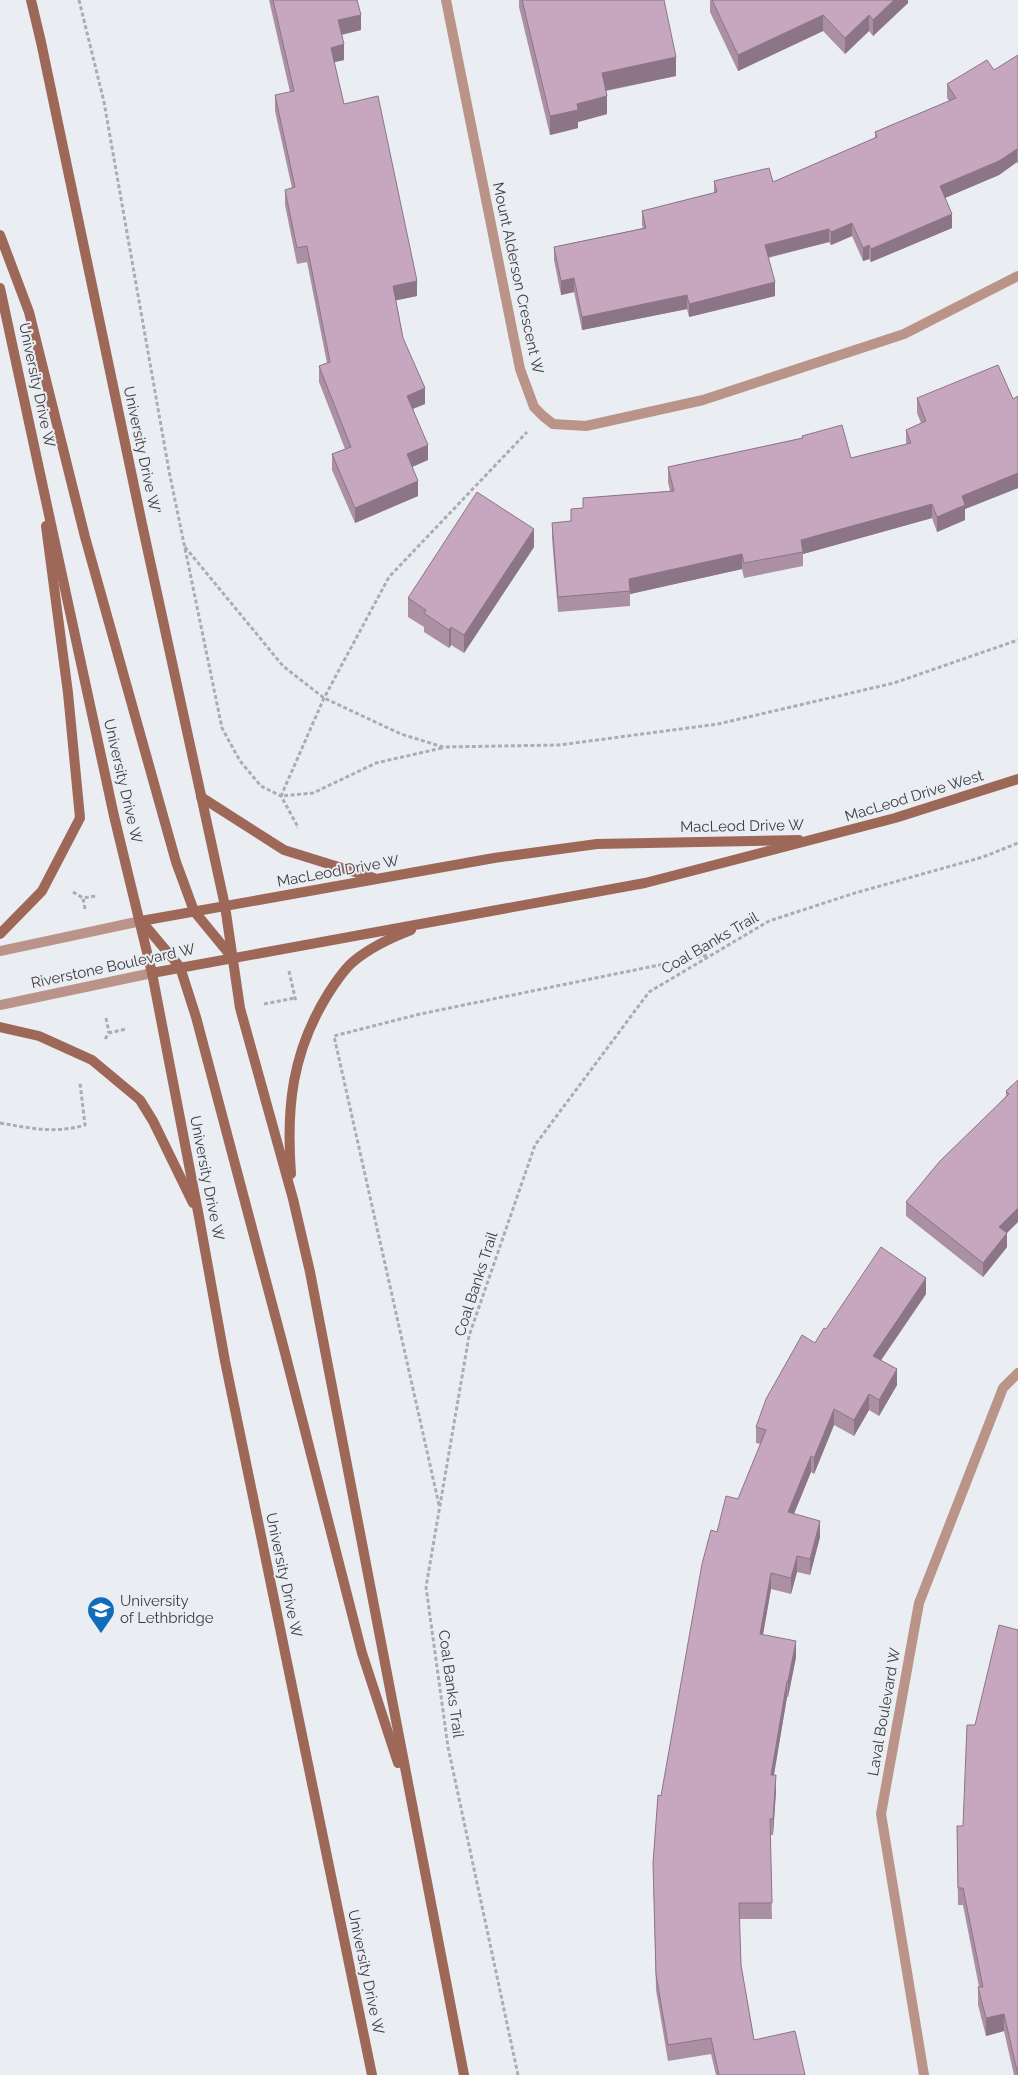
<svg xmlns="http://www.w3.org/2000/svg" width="1018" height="2075" font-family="Raleway,sans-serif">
	<rect width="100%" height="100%" fill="#eaedf2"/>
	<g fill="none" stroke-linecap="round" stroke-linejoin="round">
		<g stroke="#abadb1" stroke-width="3" stroke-dasharray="4 2.5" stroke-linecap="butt">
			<polyline points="79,0 104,102 169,471 222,728 240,761 261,786 281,796 298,827 297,828"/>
			<polyline points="185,547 283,666 324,698 401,734 443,747 559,745 718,724 894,683 1018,640"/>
			<polyline points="442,748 376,763 313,793 281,796 324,698 389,577 527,432"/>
			<polyline points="73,892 83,898"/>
			<polyline points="85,909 83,898 96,896"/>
			<polyline points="289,971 296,1002"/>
			<polyline points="264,1004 295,998"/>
			<polyline points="106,1018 109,1033"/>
			<polyline points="105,1039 109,1033 126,1029"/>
			<path d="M0,1123c30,5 55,11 85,2l-5,-42"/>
			<polyline points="439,1505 334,1036 420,1014 708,955"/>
			<polyline points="518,2075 448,1747 426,1587 469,1336 535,1145 649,992 769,921 855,893 983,857 1018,843"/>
		</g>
		<g stroke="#ba9489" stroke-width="10">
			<polyline points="446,0 520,369 534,407 543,416 553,424 586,426 703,400 904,334 1018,276"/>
			<polyline points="924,2075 881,1814 919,1603 1003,1388 1018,1373"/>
		</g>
		<g stroke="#ba9489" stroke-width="10">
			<polyline points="0,951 141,921"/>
			<polyline points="0,1005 152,973"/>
		</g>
		<g stroke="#9e6859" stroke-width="10">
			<polyline points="31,0 41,42 142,524 225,906 240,1008 293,1199 310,1272 464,2075"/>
			<polyline points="0,235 29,312 85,537 176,862 194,911 231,956"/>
			<polyline points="0,288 114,816 152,973 199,1217 225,1361 372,2075"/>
			<polyline points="201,797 284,850 374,878"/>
			<polyline points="141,921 494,858 597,844 799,840"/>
			<polyline points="143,923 180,967 196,1017 284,1349 362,1653 398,1763"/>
			<polyline points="0,934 42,891 80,818 68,693 46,526"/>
			<polyline points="152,973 645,883 895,818 1018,779"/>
			<polyline points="0,1027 39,1036 92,1060 140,1100 153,1121 193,1203"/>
			<path d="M291,1174c-5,-67 1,-122 37,-180 7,-11 16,-25 26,-33 17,-14 36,-23 57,-31"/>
		</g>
	</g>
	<g fill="#ab90a4">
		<polygon points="269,0 357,0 361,30 342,35 344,60 334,62 344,104 417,296 396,300 403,338 425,404 413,409 428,460 412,467 418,496 355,523 332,470 332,454 345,449 319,382 319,366 327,363 307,262 297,264 285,205 285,190 292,188 275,111 275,95 290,92"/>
		<polygon points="519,0 664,0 676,76 606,91 607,114 578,122 578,128 550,135 519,7"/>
		<polygon points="710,0 908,0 908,3 873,36 869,31 845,54 823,31 738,71 710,12"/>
		<polygon points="1018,55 1018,164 1017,162 999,175 945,198 952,228 871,262 869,259 863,261 852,236 831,245 829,242 768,258 775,296 689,317 687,309 582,330 574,292 561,295 554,260 554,247 643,228 642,225 642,211 714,193 714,181 773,182 875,138 875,132 949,101 947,98 947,84 994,70"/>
		<polygon points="1018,396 1018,488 965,509 965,520 937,532 932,518 803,554 803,566 744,578 742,569 630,594 630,606 558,612 552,538 552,523 571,521 571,509 583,508 583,498 670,491 668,482 668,467 802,438 802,436 851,458 906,444 906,430 921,423 917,413 917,398 1013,399"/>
		<polygon points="534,547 464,653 451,645 449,648 424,632 424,627 408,617 408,598"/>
		<polygon points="1018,1080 1007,1233 1007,1247 983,1277 906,1216 906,1202 1006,1096 1006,1091"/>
		<polygon points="926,1294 881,1360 897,1385 879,1416 869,1410 854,1436 834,1425 814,1474 811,1472 794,1514 820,1537 810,1575 797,1572 791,1594 771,1589 763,1635 796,1657 788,1697 787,1697 774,1775 776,1791 773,1835 770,1835 772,1919 739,1919 741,1965 754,2040 805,2075 716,2075 711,2054 668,2061 656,1990 653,1863 661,1796 717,1532 738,1499 761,1444 756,1443 756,1427 815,1343 826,1329"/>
		<polygon points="975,1725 1018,2075 1014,2075 1004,2031 986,2036 978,2005 978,1987 979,1987 963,1905 958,1905 957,1826 963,1826"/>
	</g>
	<g fill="#8b7586">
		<polygon points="894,0 908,0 908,3 873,36 873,20"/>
		<polygon points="361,15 361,30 338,35 338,20"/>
		<polygon points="823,15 823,31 738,71 738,55"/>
		<polygon points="869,15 869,31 845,54 845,38"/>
		<polygon points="344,44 344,60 331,63 331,48"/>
		<polygon points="676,57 676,76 602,91 602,73"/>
		<polygon points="607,96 607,114 578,122 578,128 550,135 550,116 577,104"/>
		<polygon points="1017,149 1017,162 999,175 940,200 940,186"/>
		<polygon points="952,214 952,228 871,262 871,249"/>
		<polygon points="852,223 852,236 831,245 831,232"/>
		<polygon points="829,229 829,242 765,258 765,245"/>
		<polygon points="869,245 869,259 863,261 863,248"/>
		<polygon points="574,278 574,292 561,295 561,281"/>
		<polygon points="417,281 417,296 393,301 393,286"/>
		<polygon points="775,282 775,296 689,317 689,304"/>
		<polygon points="687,295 687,309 582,330 582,317"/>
		<polygon points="425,388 425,404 407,411 407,396"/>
		<polygon points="428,445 428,460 407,469 407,454"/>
		<polygon points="1018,473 1018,488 965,509 965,520 937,532 937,517 962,496"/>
		<polygon points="418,481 418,496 355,523 355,508"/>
		<polygon points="932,504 932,518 803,554 801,540"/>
		<polygon points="534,529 534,547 464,653 464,635"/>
		<polygon points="742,554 742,569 630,594 629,579"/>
		<polygon points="451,627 451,645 449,648 449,630"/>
		<polygon points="1018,1208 1018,1222 1007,1233 1007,1247 983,1277 983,1263 999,1227"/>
		<polygon points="926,1278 926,1294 873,1372 873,1356"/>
		<polygon points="897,1369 897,1385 879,1416 879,1400"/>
		<polygon points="869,1394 869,1410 854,1436 854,1420"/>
		<polygon points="834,1409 834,1425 814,1474 814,1458"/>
		<polygon points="811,1456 811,1472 788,1528 788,1512"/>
		<polygon points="820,1521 820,1537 810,1575 810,1559"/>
		<polygon points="797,1556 797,1572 791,1594 791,1578"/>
		<polygon points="771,1573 771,1589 760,1650 760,1634"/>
		<polygon points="796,1641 796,1657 788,1697 788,1681"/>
		<polygon points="787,1681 787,1697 771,1791 771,1775"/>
		<polygon points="776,1775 776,1791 773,1835 773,1819"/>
		<polygon points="1004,2014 1004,2031 986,2036 986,2018"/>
	</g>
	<g fill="#c7a7bf" stroke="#8b7586">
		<polygon points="273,0 357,0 361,15 338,20 344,44 331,48 344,104 378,96 417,281 393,286 403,338 425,388 407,396 428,445 407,454 418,481 355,508 332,454 351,447 319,366 330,362 307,246 297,248 285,190 295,187 275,95 294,91"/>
		<polygon points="522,0 664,0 676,57 602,73 607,96 577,104 578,110 550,116"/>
		<polygon points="712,0 894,0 873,20 869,15 845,38 823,15 738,55"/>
		<polygon points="1018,55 1018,150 1017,149 999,161 940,186 952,214 871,249 869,245 863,248 852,223 831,232 829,229 765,245 775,282 689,304 687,295 582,317 574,278 561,281 554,247 646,228 642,211 717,192 714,181 769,168 773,182 877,137 875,132 956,98 947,84 987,60 994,70"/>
		<polygon points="998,365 1013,399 1018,396 1018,473 962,496 965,505 937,517 932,504 801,540 803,552 744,563 742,554 629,579 630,591 558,597 552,523 571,521 571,509 583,508 583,498 674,491 668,467 803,438 802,436 842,425 851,458 911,443 906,430 926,421 917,398"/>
		<polygon points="477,492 534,529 464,635 451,627 449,630 424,613 426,610 408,598"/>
		<polygon points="1018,1080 1018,1208 999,1227 1007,1233 983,1263 906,1202 940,1161 1009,1094 1006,1091"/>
		<polygon points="881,1247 926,1278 873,1356 897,1369 879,1400 869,1394 854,1420 834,1409 814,1458 811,1456 788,1512 820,1521 810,1559 797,1556 791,1578 771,1573 760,1634 796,1641 788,1681 787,1681 771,1775 776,1775 773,1819 770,1819 772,1903 739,1903 741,1965 754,2040 795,2031 805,2075 719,2075 711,2038 668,2045 656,1974 653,1863 658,1795 661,1796 702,1564 711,1530 717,1532 726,1496 738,1499 766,1430 756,1427 766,1399 802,1335 815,1343 824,1328 826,1329"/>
		<polygon points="999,1625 1018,1630 1018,2075 1004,2014 986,2018 978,1987 983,1987 963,1888 958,1888 957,1826 963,1826 967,1725 975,1725"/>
	</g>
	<defs>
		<g id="university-pin" transform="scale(1.4375)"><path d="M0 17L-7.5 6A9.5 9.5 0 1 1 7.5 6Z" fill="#116cb9" stroke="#eaedf2"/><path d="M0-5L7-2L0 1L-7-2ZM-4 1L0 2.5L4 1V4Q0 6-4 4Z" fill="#fff"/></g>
	</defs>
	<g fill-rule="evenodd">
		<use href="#university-pin" x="101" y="1610"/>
	</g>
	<g text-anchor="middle" stroke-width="4" stroke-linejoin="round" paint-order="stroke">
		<g font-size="15" fill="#3c3d3f" stroke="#eaedf2">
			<text transform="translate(518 278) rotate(78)" y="5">Mount Alderson Crescent W</text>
			<text transform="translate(37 385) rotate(78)" y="5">University Drive W</text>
			<text transform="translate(142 450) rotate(78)" y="5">University Drive W'</text>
			<text transform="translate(123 781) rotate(77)" y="5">University Drive W</text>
			<text transform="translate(914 796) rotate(-17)" y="5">MacLeod Drive West</text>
			<text transform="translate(742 826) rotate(-1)" y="5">MacLeod Drive W</text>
			<text transform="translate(338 871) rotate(-10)" y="5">MacLeod Drive W</text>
			<text transform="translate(710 943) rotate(-30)" y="5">Coal Banks Trail</text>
			<text transform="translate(113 966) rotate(-12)" y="5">Riverstone Boulevard W</text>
			<text transform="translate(207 1178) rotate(79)" y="5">University Drive W</text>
			<text transform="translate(476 1284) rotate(-72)" y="5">Coal Banks Trail</text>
			<text transform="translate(284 1575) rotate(78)" y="5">University Drive W</text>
			<text transform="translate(451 1684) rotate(82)" y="5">Coal Banks Trail</text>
			<text transform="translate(884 1712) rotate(-80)" y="5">Laval Boulevard W</text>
			<text transform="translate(366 1972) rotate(78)" y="5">University Drive W</text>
		</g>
		<g font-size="15" fill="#3c3d3f" stroke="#eaedf2" text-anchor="start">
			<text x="120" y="1606">University<tspan x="120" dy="17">of Lethbridge</tspan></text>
		</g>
	</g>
</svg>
